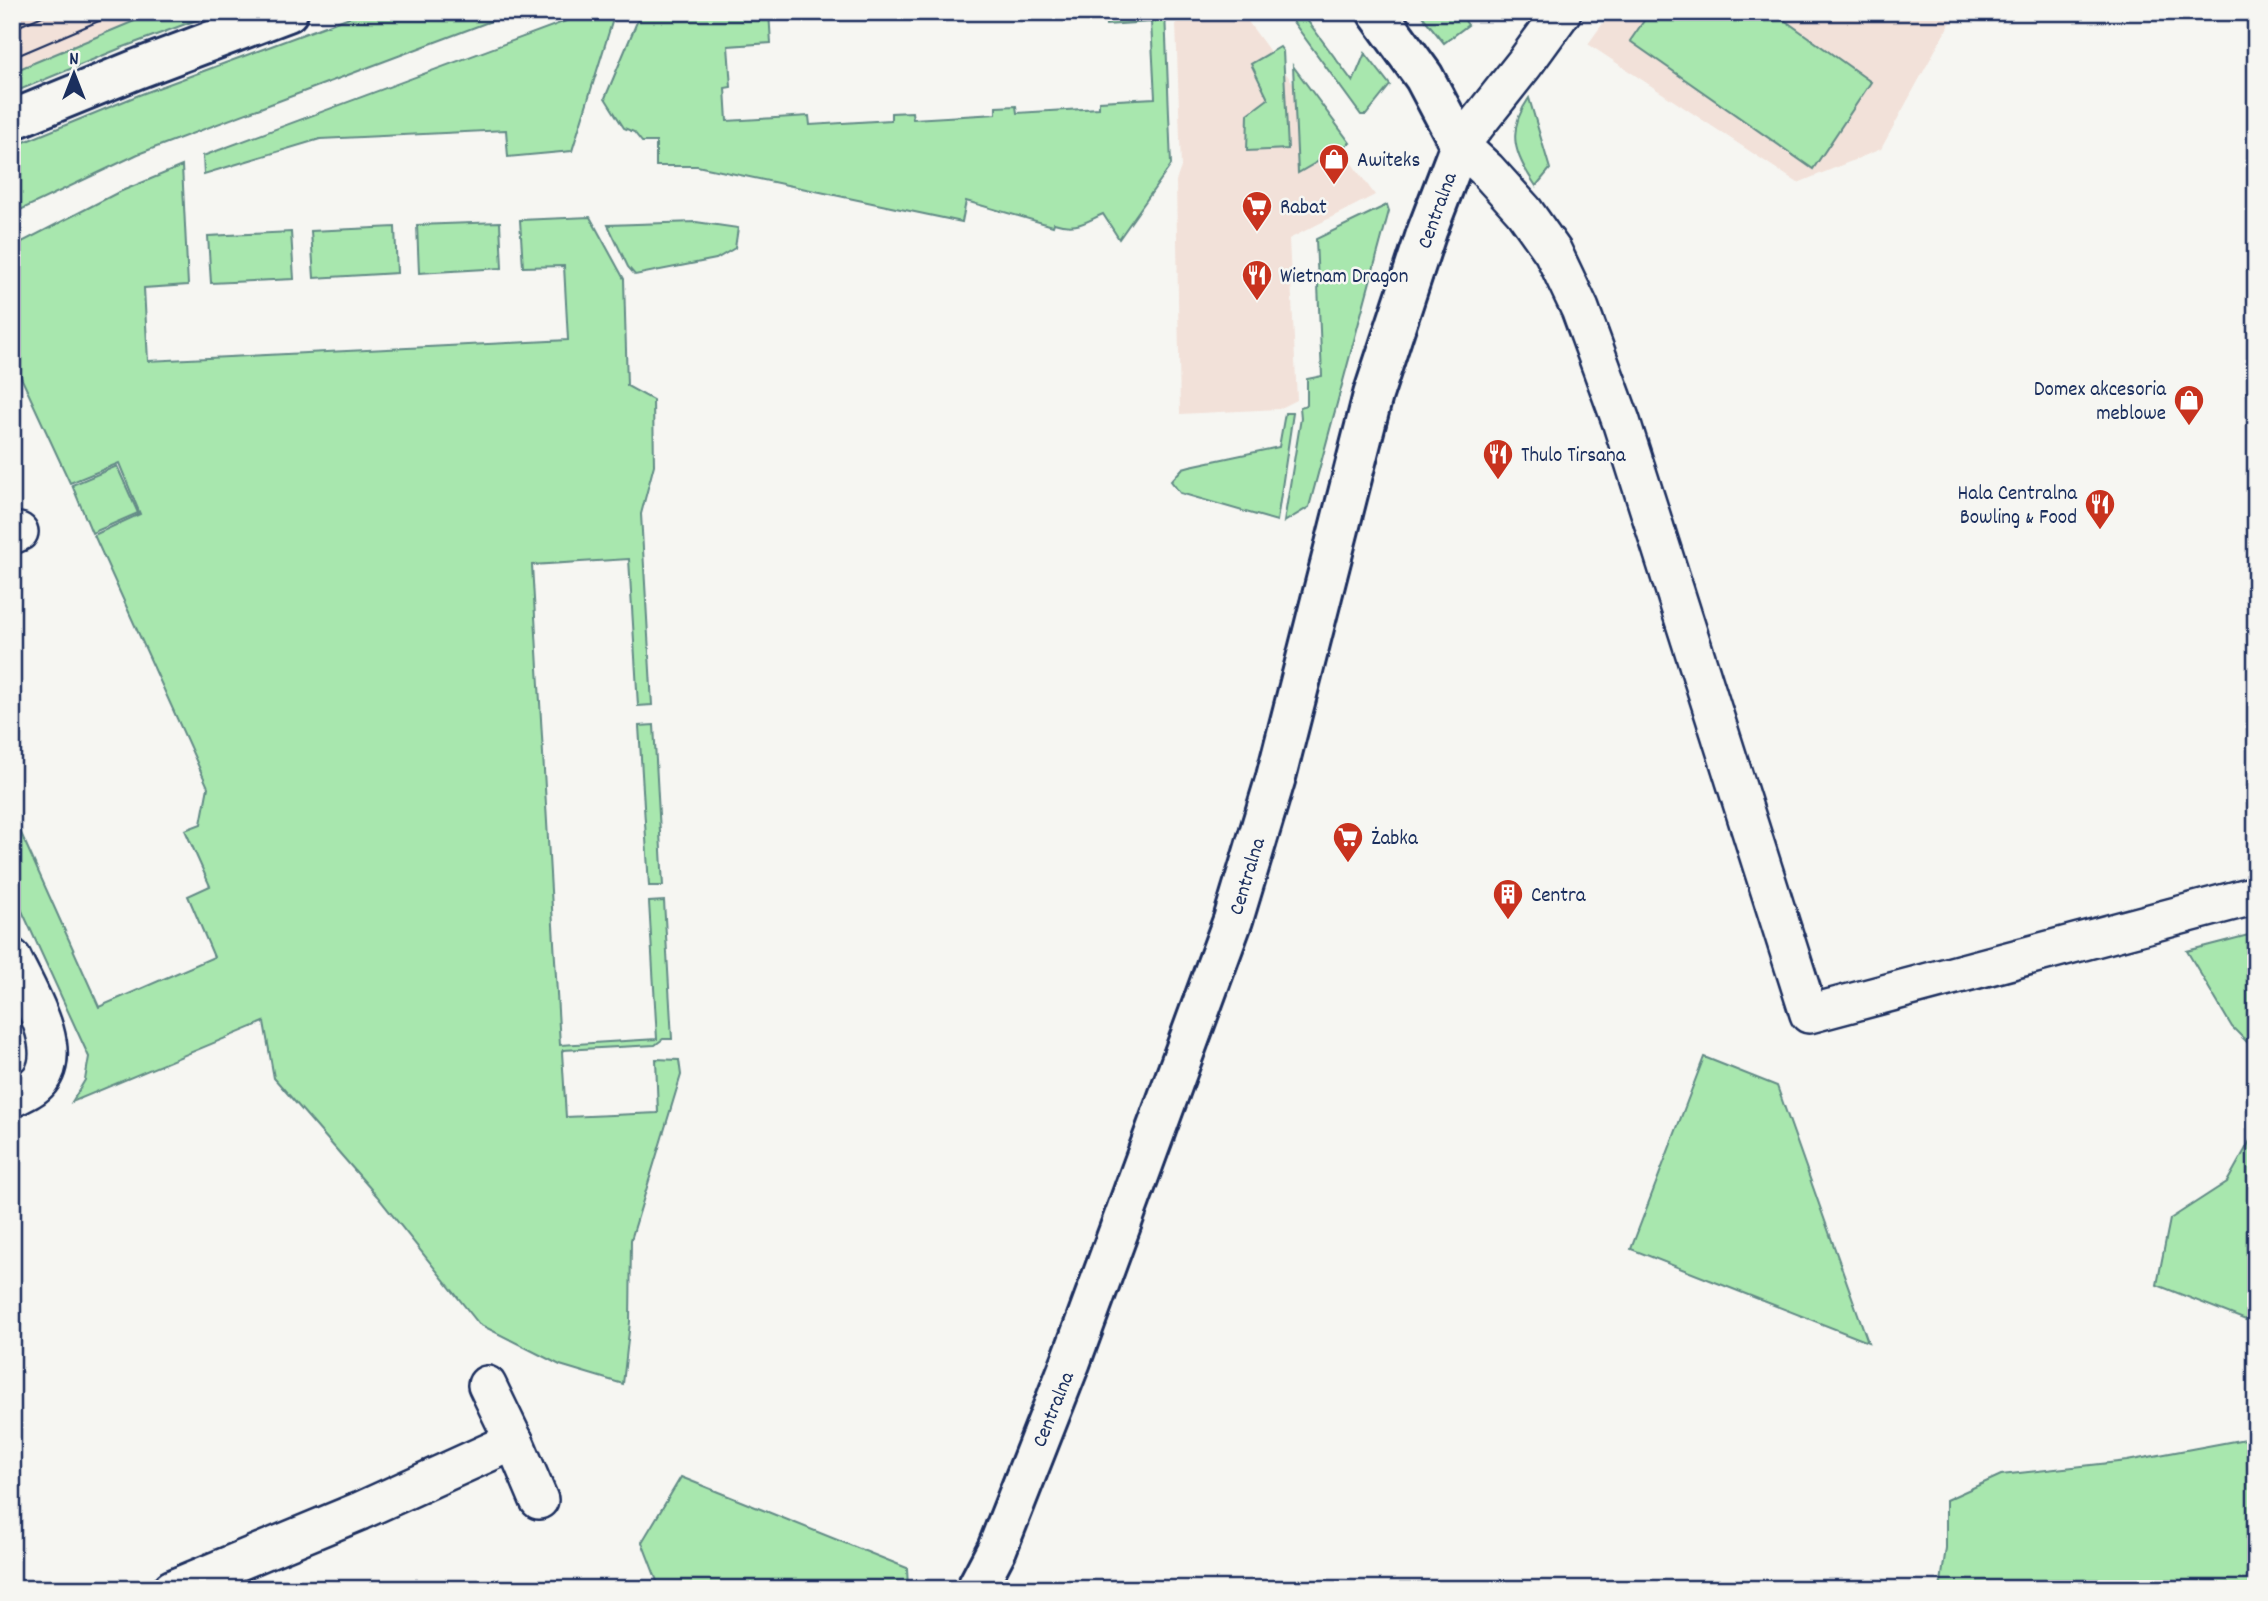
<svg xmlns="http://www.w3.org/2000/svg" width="2268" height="1601" font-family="Dekko,sans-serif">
	<rect width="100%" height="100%" fill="#f6f6f2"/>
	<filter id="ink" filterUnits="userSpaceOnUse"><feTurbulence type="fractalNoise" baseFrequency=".0143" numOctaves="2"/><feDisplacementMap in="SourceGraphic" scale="14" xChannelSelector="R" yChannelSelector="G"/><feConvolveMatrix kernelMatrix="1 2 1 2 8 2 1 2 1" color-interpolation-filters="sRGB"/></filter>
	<g filter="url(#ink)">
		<g fill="#f2e1d9">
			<polygon points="19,12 156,12 12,72 12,15"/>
			<polygon points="1196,12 1241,12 1375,195 1289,239 1297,400 1279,409 1180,414 1176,181 1181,167 1176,23"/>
			<polygon points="1611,12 1956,12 1881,149 1798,183 1588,44"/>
		</g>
		<g fill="#a8e7ae" stroke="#628b86" stroke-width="2">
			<polygon points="156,12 218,12 121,48 12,93 12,72"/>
			<polygon points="363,12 515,12 138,154 12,214 12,147 139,95"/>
			<polygon points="590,12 611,12 613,19 572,151 508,157 506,130 320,139 204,174 203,156"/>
			<path d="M650,12h119l2,31 -43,3 3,41 -6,1 2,33 82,-5 1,9 81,-5v-7l21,-1 1,7 83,-5v-7l20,-1 1,7 82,-5v-7l56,-3 -4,-76 -45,3 -1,-13h60l6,153 -52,74 -16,-25c-20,9 -27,16 -49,9l-1,3 -87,-25 -4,21 -265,-56h-41v-24h-14l-8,-10 -10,-4 -19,-30 34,-81z"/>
			<polygon points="1286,12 1301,12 1353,82 1365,53 1390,85 1366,115 1361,115"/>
			<polygon points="1419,12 1459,12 1468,25 1444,43"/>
			<polygon points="1650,12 1773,12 1871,82 1813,169 1630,41"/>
			<polygon points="1280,47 1283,51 1288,149 1247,151 1248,114 1268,99 1251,64"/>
			<polygon points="1293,66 1350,143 1298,173"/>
			<path d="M1529,98l21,71 -14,17c-22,-31 -30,-55 -7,-88z"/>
			<polygon points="182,166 188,285 144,288 148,361 568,340 564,266 523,267 520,220 590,217 624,279 627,386 653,400 654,465 641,514 652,705 638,706 629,559 532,565 560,1045 657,1039 649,902 664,901 672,1039 663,1039 655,1045 563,1050 562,1052 566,1117 658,1113 656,1059 679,1060 681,1075 631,1240 630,1322 623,1384 560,1365 479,1324 377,1196 274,1078 264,1022 72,1102 85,1080 89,1057 12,889 12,813 99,1007 214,957 188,896 210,886 185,830 201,824 208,787 94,535 140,514 119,463 70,483 12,358 12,247 117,193"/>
			<polygon points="1387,205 1389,211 1309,507 1284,522 1301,418 1300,407 1307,405 1307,379 1322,376 1316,239"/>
			<polygon points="500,222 502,268 419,273 417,225"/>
			<polygon points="696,222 738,228 735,248 716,259 635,275 628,267 608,225"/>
			<polygon points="395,227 397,273 314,278 311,231"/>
			<polygon points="291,232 294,279 211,283 208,236"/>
			<polygon points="1285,413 1293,413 1277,521 1180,493 1171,481 1183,468 1190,466 1279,447"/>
			<polygon points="117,466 138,513 92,533 72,485"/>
			<polygon points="654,725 663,886 649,886 639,726"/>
			<polygon points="2256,933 2256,1051 2232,1027 2187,951"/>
			<polygon points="1704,1057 1777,1086 1868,1342 1631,1249"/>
			<polygon points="2256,1130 2256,1324 2157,1285 2170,1219 2227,1182"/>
			<polygon points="2256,1437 2256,1589 1940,1589 1946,1548 1946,1500 2001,1475 2127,1461"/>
			<polygon points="681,1477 907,1568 908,1588 660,1589 642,1542"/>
		</g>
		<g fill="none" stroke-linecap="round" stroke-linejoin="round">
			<g stroke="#1b2f5e" stroke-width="42">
				<g id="minor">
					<polyline points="1562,12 1525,63 1460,145 1487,170 1524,211 1553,252 1580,309 1621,421 1809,1014 2256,895"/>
					<polyline points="12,535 19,532"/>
					<path d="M12,958c14,31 53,90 28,122 -7,9 -18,13 -28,18"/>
					<polyline points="514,1441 539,1500"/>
					<polyline points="172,1589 360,1511 514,1441 487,1385"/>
				</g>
			</g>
			<g stroke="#1b2f5e" stroke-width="44">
				<polyline id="tertiary" points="976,1589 997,1549 1071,1361 1233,920 1276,777 1373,395 1427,231 1460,145 1424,77 1377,12"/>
			</g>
			<g stroke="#1b2f5e" stroke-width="44">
				<polyline id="secondary" points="12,120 137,69 288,12"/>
			</g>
			<use href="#minor" stroke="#f6f6f2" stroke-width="37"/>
			<use href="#tertiary" stroke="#f6f6f2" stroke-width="38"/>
			<use href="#secondary" stroke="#f6f6f2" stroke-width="38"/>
			<g stroke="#1b2f5e" stroke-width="2">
				<polyline points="12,29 52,12"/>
				<polyline points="12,58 120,12"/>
			</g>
		</g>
	</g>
	<defs>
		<g id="shop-pin" transform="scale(1.575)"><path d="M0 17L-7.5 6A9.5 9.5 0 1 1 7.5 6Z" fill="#c8321e" stroke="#f6f6f2"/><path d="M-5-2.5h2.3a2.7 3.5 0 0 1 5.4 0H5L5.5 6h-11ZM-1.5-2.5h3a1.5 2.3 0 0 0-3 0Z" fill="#fff"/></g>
		<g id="supermarket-pin" transform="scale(1.575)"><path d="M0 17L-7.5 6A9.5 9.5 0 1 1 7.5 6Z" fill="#c8321e" stroke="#f6f6f2"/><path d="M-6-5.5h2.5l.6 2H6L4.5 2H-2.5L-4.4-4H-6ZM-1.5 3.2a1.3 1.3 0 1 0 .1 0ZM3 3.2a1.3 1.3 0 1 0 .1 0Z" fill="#fff"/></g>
		<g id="restaurant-pin" transform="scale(1.575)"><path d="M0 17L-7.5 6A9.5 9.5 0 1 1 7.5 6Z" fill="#c8321e" stroke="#f6f6f2"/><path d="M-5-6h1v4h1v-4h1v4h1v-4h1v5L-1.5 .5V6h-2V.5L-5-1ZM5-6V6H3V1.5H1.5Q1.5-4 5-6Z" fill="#fff"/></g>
		<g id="building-pin" transform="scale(1.575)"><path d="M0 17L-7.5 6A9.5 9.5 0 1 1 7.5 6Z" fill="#c8321e" stroke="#f6f6f2"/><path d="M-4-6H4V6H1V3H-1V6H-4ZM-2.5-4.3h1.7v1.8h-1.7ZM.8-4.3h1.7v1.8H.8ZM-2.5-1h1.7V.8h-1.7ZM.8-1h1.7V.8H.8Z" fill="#fff"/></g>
	</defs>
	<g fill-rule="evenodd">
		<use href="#shop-pin" x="1334" y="159"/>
		<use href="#supermarket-pin" x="1257" y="206"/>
		<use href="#restaurant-pin" x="1257" y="275"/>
		<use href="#shop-pin" x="2189" y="400"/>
		<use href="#restaurant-pin" x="1498" y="454"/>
		<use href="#restaurant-pin" x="2100" y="504"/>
		<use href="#supermarket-pin" x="1348" y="837"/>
		<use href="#building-pin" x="1508" y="894"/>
	</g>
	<g text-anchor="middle" stroke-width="5" stroke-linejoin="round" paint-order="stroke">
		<g font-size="21" fill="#1b2f5e" stroke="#f6f6f2" text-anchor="start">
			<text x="1357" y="166">Awiteks</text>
			<text x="1280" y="213">Rabat</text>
			<text x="1280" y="282">Wietnam Dragon</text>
			<text x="2166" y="395" text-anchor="end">Domex akcesoria<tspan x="2166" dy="24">meblowe</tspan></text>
			<text x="1521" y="461">Thulo Tirsana</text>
			<text x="2077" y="499" text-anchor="end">Hala Centralna<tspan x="2077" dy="24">Bowling &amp; Food</tspan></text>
			<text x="1371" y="844">Żabka</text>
			<text x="1531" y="901">Centra</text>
		</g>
		<g font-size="21" fill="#1b2f5e" stroke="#f6f6f2">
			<text transform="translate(1436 210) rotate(-70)" y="7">Centralna</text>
			<text transform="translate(1246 876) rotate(-73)" y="7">Centralna</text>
			<text transform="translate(1052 1409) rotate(-68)" y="7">Centralna</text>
		</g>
	</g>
	<rect width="2268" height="1601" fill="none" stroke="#f6f6f2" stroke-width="42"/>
	<rect x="21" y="21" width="2226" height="1559" fill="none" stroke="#1b2f5e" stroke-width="2.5" filter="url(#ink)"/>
	<g transform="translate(74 74)" stroke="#f6f6f2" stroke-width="5" paint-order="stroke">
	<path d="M0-5L12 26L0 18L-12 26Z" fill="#1b2f5e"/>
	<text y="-10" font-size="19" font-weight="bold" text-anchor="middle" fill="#1b2f5e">N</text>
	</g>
</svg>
